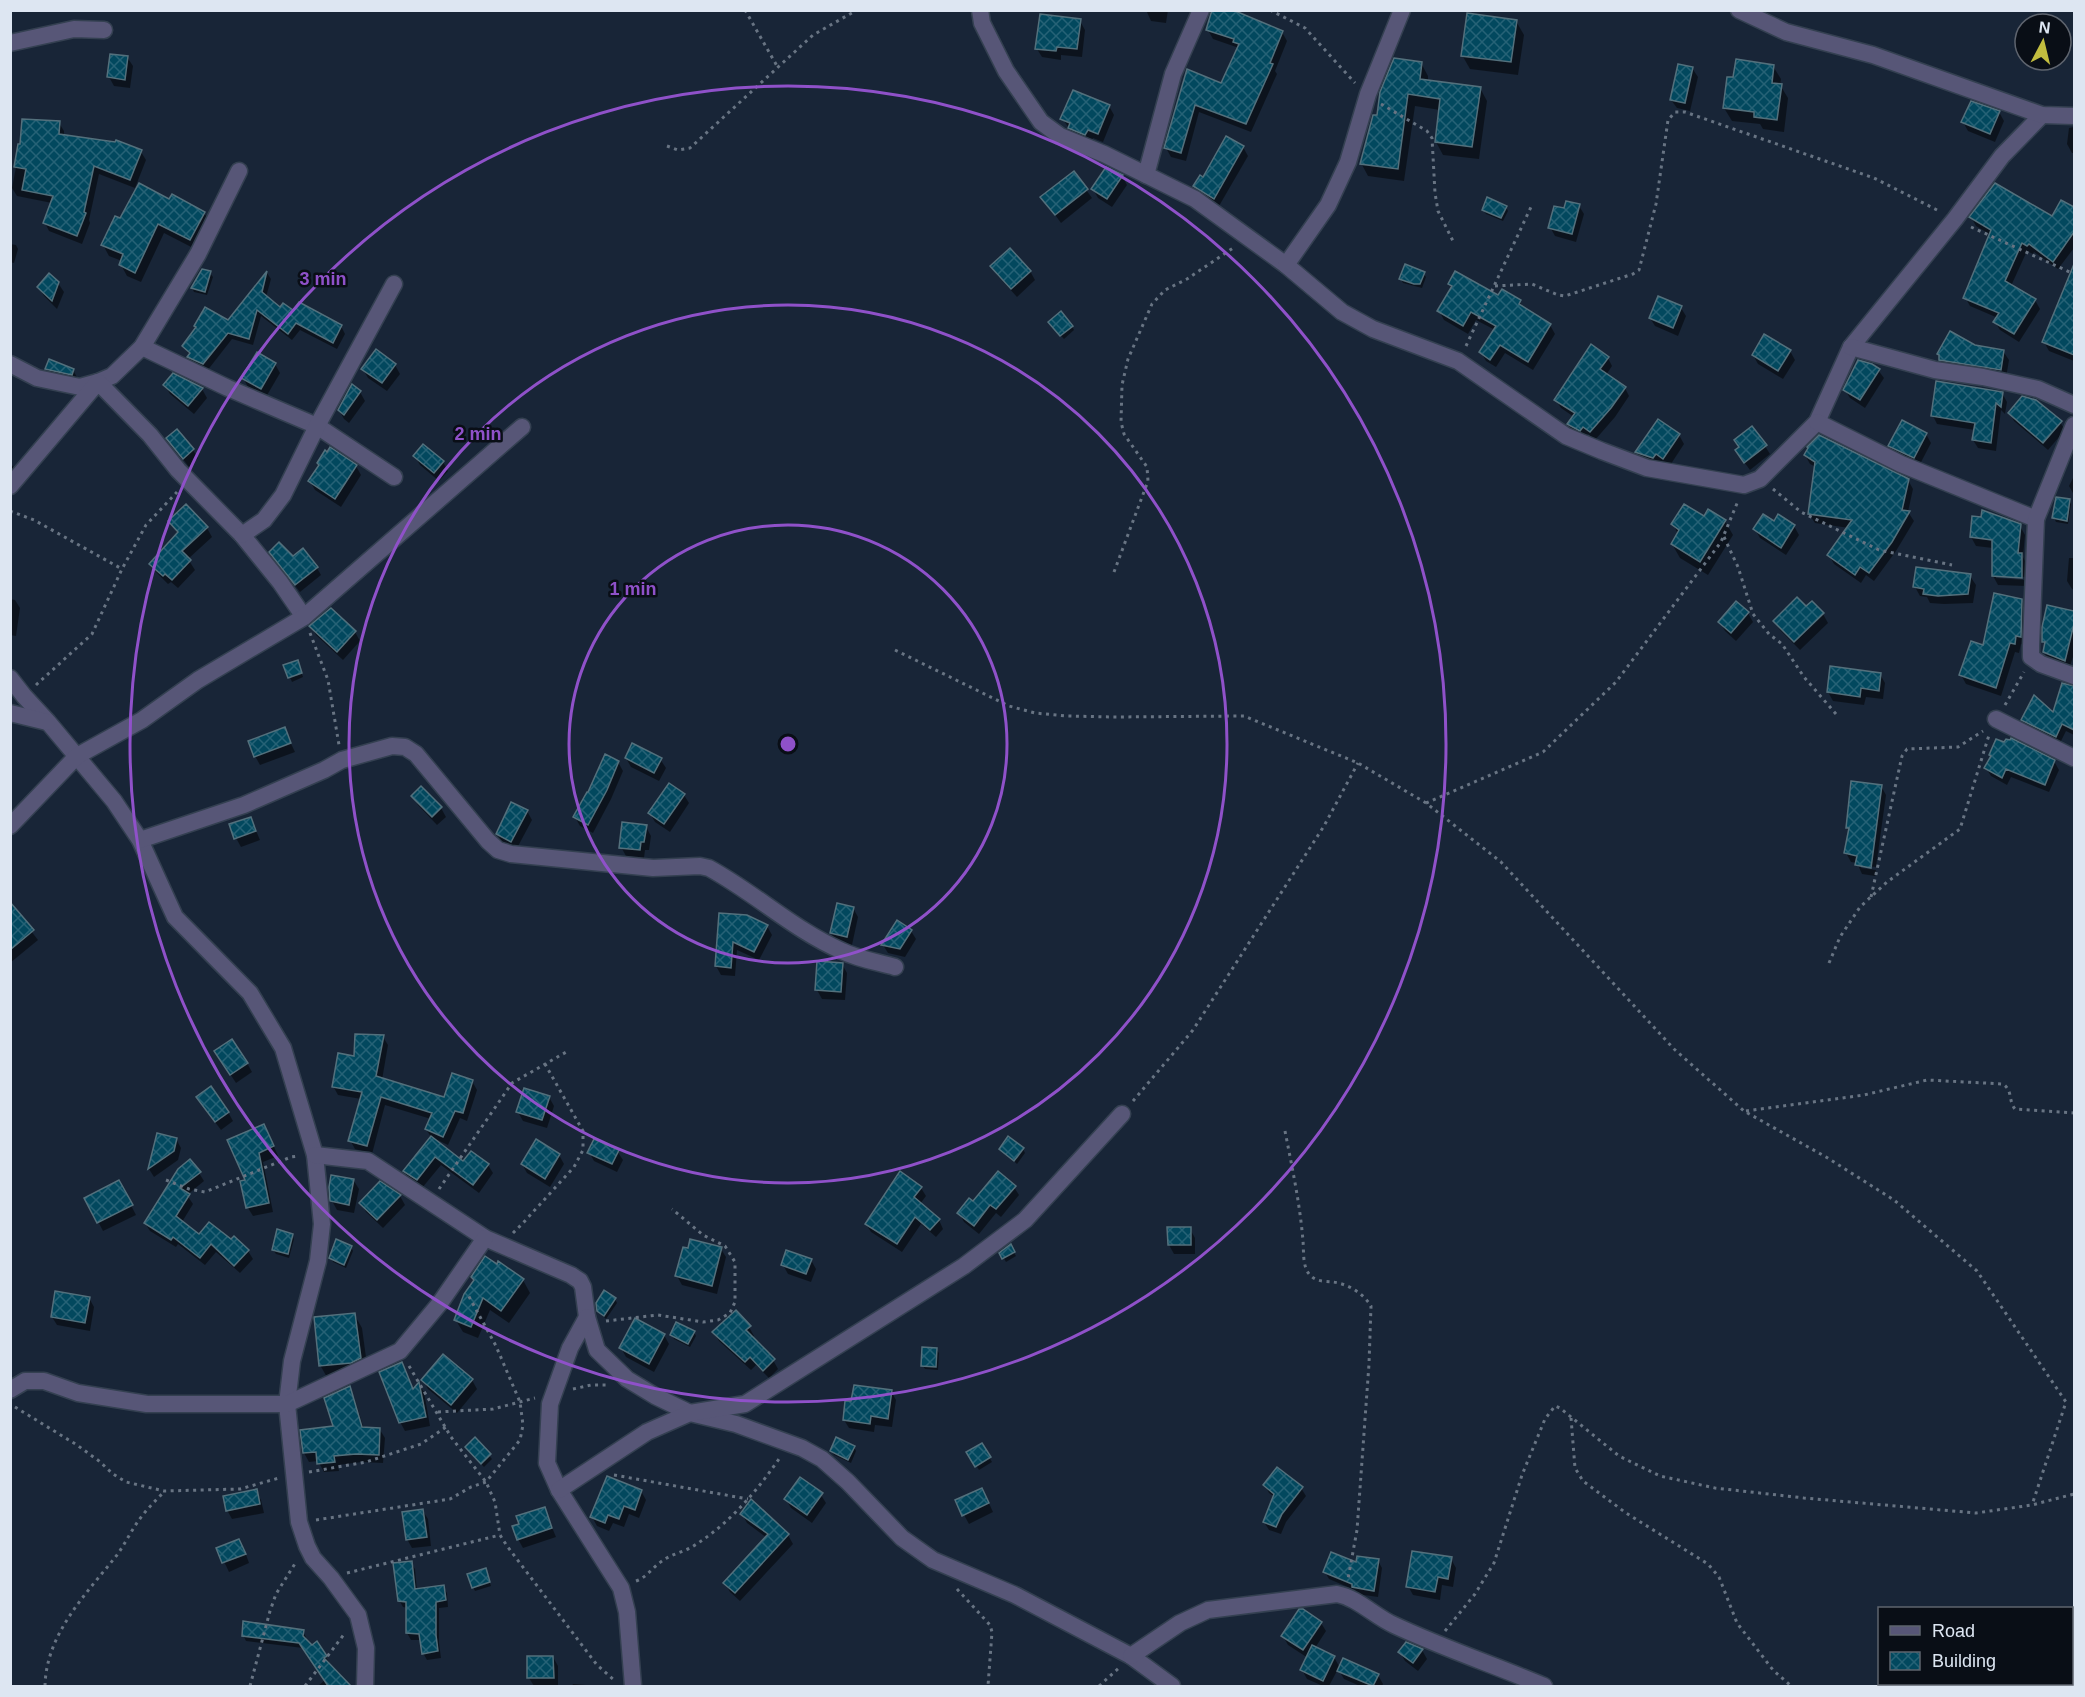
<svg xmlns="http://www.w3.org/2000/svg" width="2085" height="1697" font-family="Helvetica,sans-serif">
	<defs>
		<pattern id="building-cross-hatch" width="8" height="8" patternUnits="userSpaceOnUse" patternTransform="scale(1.5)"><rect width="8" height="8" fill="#02485e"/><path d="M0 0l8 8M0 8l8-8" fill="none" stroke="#266276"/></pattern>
	</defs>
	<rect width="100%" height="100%" fill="#182537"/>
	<g fill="#0007">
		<polygon points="1146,10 1168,10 1166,23 1151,21"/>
		<polygon points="1214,10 1239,11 1241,15 1282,32 1287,41 1275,71 1277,74 1251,132 1199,112 1186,161 1171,157 1166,148 1188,71 1222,85 1239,48 1213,39 1208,30"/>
		<polygon points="1080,21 1085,30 1082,57 1061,55 1061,60 1042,57 1037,49"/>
		<polygon points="1516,21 1524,35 1518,75 1470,69 1462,55"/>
		<polygon points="127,57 133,66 130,88 114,86 109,77"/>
		<polygon points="1421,63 1428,76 1428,81 1480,88 1487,101 1479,159 1443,155 1436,142 1440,110 1415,106 1404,181 1368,176 1361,163 1379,117"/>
		<polygon points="1773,66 1781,79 1780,85 1788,98 1784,132 1763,129 1760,124 1732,121 1724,108"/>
		<polygon points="1692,68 1698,77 1690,111 1677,108 1671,100"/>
		<polygon points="1109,106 1114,115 1103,142 1093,138 1090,143 1075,137 1062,118"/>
		<polygon points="1999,112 2004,121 1995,142 1968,131 1963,122"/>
		<polygon points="59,123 64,131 64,136 141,152 146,160 135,188 99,174 89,220 90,223 82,244 49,231 45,223 52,203 17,196 12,188 20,146"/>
		<polygon points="2074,127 2074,153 2072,153 2067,144 2069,128"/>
		<polygon points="1243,147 1248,156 1219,206 1200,195 1195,186"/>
		<polygon points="1074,173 1092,198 1061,223 1042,197"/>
		<polygon points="1122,176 1127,185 1112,207 1098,198 1093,189"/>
		<polygon points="170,201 204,213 211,223 197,250 164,233 141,282 127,276 121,265 122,261 109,256 103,245 121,220"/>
		<polygon points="2062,202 2074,209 2074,248 2058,269 2034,252 2033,254 2027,251 2011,286 2035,300 2040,309 2019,342 2000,330 1995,322 1998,318 1970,306 1965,297 1991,235 1976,226 1971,217 2053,218"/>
		<polygon points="1579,206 1584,214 1576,242 1555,236 1550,227 1565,210"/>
		<polygon points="1506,207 1508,211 1503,221 1486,214 1483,210"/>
		<polygon points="10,244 16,245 18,249 14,263 10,262"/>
		<polygon points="992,266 1030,271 1035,280 1017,297 997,275"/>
		<polygon points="210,273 213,277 207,295 194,292 192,288"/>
		<polygon points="267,273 271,279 266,297 281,309 341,326 345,334 337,349 300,330 292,340 261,316 253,345 232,339 207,371 193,364 188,357 190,355 183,346 229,322"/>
		<polygon points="1423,273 1426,277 1422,288 1403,283 1401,279"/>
		<polygon points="58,283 64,292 57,309 44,296 39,287"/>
		<polygon points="1449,284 1499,297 1503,291 1520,302 1525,310 1550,325 1555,334 1533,370 1505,353 1496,367 1486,361 1481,352 1495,330 1476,320 1468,334 1444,320 1439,311 1452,288"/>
		<polygon points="2067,284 2074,287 2074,361 2049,351 2044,342"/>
		<polygon points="1681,308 1686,316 1678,336 1655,326 1650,318"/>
		<polygon points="1052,326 1072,326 1074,330 1064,339"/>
		<polygon points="1974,347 2003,351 2009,360 2006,378 1945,368 1940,360"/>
		<polygon points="1790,351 1795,360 1783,379 1758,364 1753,355"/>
		<polygon points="1608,358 1612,366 1606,375 1625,388 1629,396 1615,417 1595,440 1588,434 1585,438 1573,432 1568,424 1574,417 1561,408 1556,400"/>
		<polygon points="275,364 280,373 266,397 248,387 243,378"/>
		<polygon points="395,365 400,374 387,391 368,378 363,369"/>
		<polygon points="47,369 73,370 78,379 52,378"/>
		<polygon points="1878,370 1884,378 1865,408 1850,398 1845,390"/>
		<polygon points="173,375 202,389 207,398 194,414 170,394 165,385"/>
		<polygon points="352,386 360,392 365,401 349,423 344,419 339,410"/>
		<polygon points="2002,393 2007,402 2005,414 2001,410 1996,451 1978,448 1973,440 1975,430 1937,424 1933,416"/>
		<polygon points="2010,413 2060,422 2065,430 2048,450 2014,421"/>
		<polygon points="1658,421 1679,435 1684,444 1669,467 1642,460 1637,452"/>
		<polygon points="1926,434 1931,443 1919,466 1895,455 1890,446"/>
		<polygon points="168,439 193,450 198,458 189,467"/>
		<polygon points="1765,446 1770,454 1750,470 1736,451 1740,448"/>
		<polygon points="331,449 356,466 361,475 341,507 315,490 310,481"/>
		<polygon points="1805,455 1908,480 1913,489 1908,512 1914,521 1896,551 1874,581 1866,575 1861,583 1834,564 1829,555 1849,528 1815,523 1809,514 1816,467 1810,464"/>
		<polygon points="415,456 443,462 448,471 439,481 420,465"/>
		<polygon points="10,463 17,471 10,479"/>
		<polygon points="2074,476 2074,495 2069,486"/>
		<polygon points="2069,500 2071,504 2068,524 2056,522 2054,518"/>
		<polygon points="1779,516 1794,526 1799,535 1786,555 1760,538 1755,529 1774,523"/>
		<polygon points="1704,518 1725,521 1733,535 1708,575 1680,558 1672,544 1678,534 1673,524"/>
		<polygon points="170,521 207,528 212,537 188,559 195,570 178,588 171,582 168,584 156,572 151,564 178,534"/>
		<polygon points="2020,526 2025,535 2023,557 2026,563 2026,577 1996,575 1996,578 2026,580 2026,586 1998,585 1993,576 1993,548 1976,546 1971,537"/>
		<polygon points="293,558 317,568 321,575 300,592 275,560"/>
		<polygon points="2069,558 2074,558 2074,590 2072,589 2067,581"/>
		<polygon points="1970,576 1976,585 1973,603 1944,604 1930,603 1927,597 1920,596 1915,587"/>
		<polygon points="10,599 15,600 20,608 16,636 10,635"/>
		<polygon points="2021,600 2026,609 2025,645 2021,644 2019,653 2015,652 2001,696 1966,684 1961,675"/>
		<polygon points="1812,603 1823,614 1828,623 1800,650 1780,630 1774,621 1806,608"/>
		<polygon points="2048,606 2074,612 2074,654 2069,669 2049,660 2044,652 2046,646 2043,641"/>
		<polygon points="331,610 355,632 360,641 343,660 316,635 311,626"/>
		<polygon points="1748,613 1753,622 1736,641 1725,631 1720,622"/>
		<polygon points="285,666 299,666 303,677 292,682"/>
		<polygon points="1880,674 1885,683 1883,699 1866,697 1864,705 1833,701 1828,692"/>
		<polygon points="2063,685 2074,687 2074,735 2066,731 2060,743 2027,727 2022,720 2054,714"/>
		<polygon points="284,729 295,752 260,765 255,756"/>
		<polygon points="626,758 660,759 666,768 659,781 631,767"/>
		<polygon points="2054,761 2059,770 2049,792 2011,777 2007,785 1991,776 1986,768"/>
		<polygon points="618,762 623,771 611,799 593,833 580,826 575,817"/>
		<polygon points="1881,786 1886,795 1876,867 1861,865 1861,868 1876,870 1875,876 1862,874 1857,863 1851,862 1846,853 1849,832 1847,827"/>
		<polygon points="684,795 689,803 670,832 655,822 650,813"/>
		<polygon points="413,796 441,808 446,817 437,825 418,805"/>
		<polygon points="527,811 532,820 516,850 502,842 497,834"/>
		<polygon points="251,819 260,840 241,847 236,838"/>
		<polygon points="646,827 651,836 649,850 645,850 644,858 626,856 621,847"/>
		<polygon points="853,908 858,917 852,945 836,942 831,933"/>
		<polygon points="14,909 38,940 10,963 10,912"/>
		<polygon points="721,914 767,926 772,935 759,960 737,950 735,976 721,975 716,966"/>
		<polygon points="911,931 916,939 905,957 888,953 883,945"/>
		<polygon points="842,964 847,973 845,1000 822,999 817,990"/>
		<polygon points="383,1037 388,1045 382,1080 445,1098 472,1081 477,1090 467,1121 460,1118 448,1145 431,1137 426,1129 431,1119 385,1105 372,1154 355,1149 350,1140 361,1099 338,1095 333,1086 356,1057"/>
		<polygon points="221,1060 247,1063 252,1072 236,1083"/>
		<polygon points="549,1097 554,1106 547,1128 523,1121 518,1112"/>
		<polygon points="203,1106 228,1112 233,1121 221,1130"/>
		<polygon points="158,1135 176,1139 181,1148 178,1160 154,1177 149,1169"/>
		<polygon points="269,1135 278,1156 263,1162 273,1212 253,1216 248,1208 242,1182 247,1181 229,1141"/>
		<polygon points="431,1138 463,1164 488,1165 493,1173 479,1193 441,1165 422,1188 409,1180 404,1171"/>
		<polygon points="1001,1149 1023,1149 1025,1153 1017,1164"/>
		<polygon points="617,1151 623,1160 617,1172 594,1161 589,1152"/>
		<polygon points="559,1155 564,1164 550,1187 527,1173 522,1164"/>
		<polygon points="179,1170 199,1173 204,1181 187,1195 193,1204 182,1222 199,1236 231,1241 234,1238 248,1251 253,1259 240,1273 216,1252 205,1265 178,1244 176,1247 150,1231 145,1223"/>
		<polygon points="354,1181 359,1189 354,1213 337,1210 332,1201"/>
		<polygon points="119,1182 136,1215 103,1231 86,1198"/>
		<polygon points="1014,1187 1019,1195 1001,1217 996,1213 979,1234 964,1222 959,1213 973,1203"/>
		<polygon points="921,1188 926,1196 920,1204 939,1220 943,1229 936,1237 921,1224 902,1252 871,1232 866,1224"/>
		<polygon points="400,1196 405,1205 383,1228 366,1212 361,1203"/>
		<polygon points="1169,1229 1190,1229 1195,1238 1195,1254 1174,1254 1169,1245"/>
		<polygon points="292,1235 294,1239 289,1258 276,1254 273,1250"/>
		<polygon points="1010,1246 1016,1256 1006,1262 1001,1253"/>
		<polygon points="351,1247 353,1251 346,1268 333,1262 331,1258"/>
		<polygon points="721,1249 726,1257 717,1294 682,1285 677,1276 689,1250"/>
		<polygon points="811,1260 816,1269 811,1282 788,1274 783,1265"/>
		<polygon points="472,1277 523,1280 530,1293 509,1323 490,1310 478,1338 463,1332 455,1319 475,1281"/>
		<polygon points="89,1298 94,1307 90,1331 57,1325 52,1317"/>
		<polygon points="615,1299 617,1303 606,1319 598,1311"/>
		<polygon points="354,1314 362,1328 368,1372 328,1379 320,1365"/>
		<polygon points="749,1327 754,1336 752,1338 773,1360 778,1369 769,1378 756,1365 751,1370 719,1341 714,1332"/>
		<polygon points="694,1332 696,1336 690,1347 674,1339 672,1335"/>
		<polygon points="664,1335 669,1344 654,1372 626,1357 621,1348"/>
		<polygon points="936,1349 939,1353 938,1370 925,1369 923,1366"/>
		<polygon points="401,1364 414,1391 419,1385 424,1392 430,1426 405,1431 400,1422"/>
		<polygon points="423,1380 472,1380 477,1389 457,1413 428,1389"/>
		<polygon points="349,1388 354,1397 364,1429 380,1430 385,1438 383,1463 362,1462 338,1465 339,1471 324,1472 318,1461 309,1462 304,1453 335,1427"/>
		<polygon points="891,1391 896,1400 892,1427 875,1425 874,1432 849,1428 844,1420"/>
		<polygon points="475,1439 492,1459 484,1467 469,1451"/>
		<polygon points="982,1445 992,1462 979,1470 968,1453"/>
		<polygon points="854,1447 856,1451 851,1463 834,1455 831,1451"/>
		<polygon points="1265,1485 1301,1488 1306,1496 1286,1522 1281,1534 1269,1530 1264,1522 1275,1497 1269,1493"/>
		<polygon points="256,1491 261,1500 264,1513 232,1519 227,1510"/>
		<polygon points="641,1491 646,1500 639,1518 629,1514 624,1527 613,1523 609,1531 597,1526 592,1517"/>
		<polygon points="821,1495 826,1503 812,1523 791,1508 786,1499"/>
		<polygon points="987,1499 993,1512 969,1524 964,1515"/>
		<polygon points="752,1501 788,1535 793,1544 740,1601 730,1592 725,1583 767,1538 747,1523 742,1514"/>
		<polygon points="544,1508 556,1537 523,1548 518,1539"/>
		<polygon points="423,1511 428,1519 431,1546 412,1548 407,1539"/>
		<polygon points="218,1549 244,1549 249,1563 229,1572"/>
		<polygon points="1451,1559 1456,1568 1453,1587 1442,1585 1440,1600 1413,1595 1408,1586"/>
		<polygon points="1378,1561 1382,1568 1378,1597 1357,1594 1355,1590 1329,1579 1325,1572"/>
		<polygon points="411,1563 415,1569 417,1591 443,1587 447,1593 448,1607 439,1608 439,1643 441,1658 427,1660 423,1653 421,1640 411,1640 407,1633 408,1608 403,1607 399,1600"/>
		<polygon points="487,1573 491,1586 475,1591 473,1587"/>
		<polygon points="1321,1623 1326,1631 1315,1648 1334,1657 1340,1668 1378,1675 1383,1684 1382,1686 1360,1686 1344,1679 1338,1669 1329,1686 1323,1686 1307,1679 1302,1670 1308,1658 1288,1645 1283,1636"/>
		<polygon points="303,1632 306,1637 306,1641 311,1647 317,1643 329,1662 327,1663 347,1686 318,1686 325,1680 303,1648 246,1641 243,1635"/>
		<polygon points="1422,1650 1427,1659 1418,1671 1405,1661 1400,1652"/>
		<polygon points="553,1657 558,1666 558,1686 534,1686 529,1678"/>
		<polygon points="573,1684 586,1685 587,1686 572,1686"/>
	</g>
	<g fill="url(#building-cross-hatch)" stroke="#53707c" stroke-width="1.5">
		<polygon points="1212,10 1233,10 1283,31 1270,63 1273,64 1246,124 1195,105 1181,153 1164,148 1187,69 1221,83 1239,44 1233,42 1234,39 1206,30"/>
		<polygon points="1467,13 1517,20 1511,62 1461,56"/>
		<polygon points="1040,14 1081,19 1077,49 1057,47 1056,51 1035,49"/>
		<polygon points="110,54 128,56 125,80 107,77"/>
		<polygon points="1394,58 1422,62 1420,79 1481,87 1472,147 1435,142 1440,99 1408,94 1398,169 1360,164 1373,115 1377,115 1380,92"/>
		<polygon points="1736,59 1774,65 1772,83 1782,84 1777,120 1754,117 1754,112 1723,108 1727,77 1733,77"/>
		<polygon points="1678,64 1693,67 1685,103 1670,100"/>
		<polygon points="1073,90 1110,105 1098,134 1088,130 1085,135 1068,128 1070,123 1060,119"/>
		<polygon points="1971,101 2000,111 1990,134 1961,122"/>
		<polygon points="22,119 60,121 59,134 115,142 116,140 142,150 130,180 94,166 84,212 86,213 77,236 43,223 53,196 22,190 26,169 14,167 18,144 20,144"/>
		<polygon points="1226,136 1244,146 1214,199 1193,186 1200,175 1203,177"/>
		<polygon points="1106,167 1123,175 1107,199 1091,189"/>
		<polygon points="1074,171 1088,189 1055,215 1040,197"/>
		<polygon points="139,183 169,199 172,194 205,212 190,240 158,224 135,273 119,265 123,254 101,245 115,216 120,218"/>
		<polygon points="1995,183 2052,216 2061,200 2074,207 2074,232 2053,262 2029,244 2027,246 2022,243 2005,281 2036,299 2014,334 1993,322 1999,313 1963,298 1991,230 1969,217"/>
		<polygon points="1487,197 1507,206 1501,218 1482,210"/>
		<polygon points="1566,201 1580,204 1572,234 1548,228 1554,206 1564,208"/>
		<polygon points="1010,248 1031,271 1011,289 990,266"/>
		<polygon points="1405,264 1425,272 1420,284 1414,284 1399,279"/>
		<polygon points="2074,264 2074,355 2042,342"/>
		<polygon points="202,269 211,271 205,292 191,288"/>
		<polygon points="267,271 262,292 280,307 283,303 293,310 299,302 342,325 333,343 296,323 288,334 257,310 249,339 228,333 203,364 187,357 190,353 182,346 196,327 194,326 205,307 228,320"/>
		<polygon points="1455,271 1498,295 1502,289 1521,300 1519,304 1551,324 1528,362 1500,345 1490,360 1479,352 1496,326 1471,312 1463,326 1437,311 1452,286 1448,284"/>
		<polygon points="49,273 59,282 52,301 37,287"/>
		<polygon points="1658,296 1682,306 1673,328 1649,318"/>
		<polygon points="1061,311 1073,326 1060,336 1048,322"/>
		<polygon points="1950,331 1975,345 2004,350 2001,370 1939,360 1939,355 1937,354"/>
		<polygon points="1764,334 1791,350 1778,371 1752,355"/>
		<polygon points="1591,344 1609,357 1600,369 1626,387 1611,408 1590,432 1583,427 1580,431 1567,424 1575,413 1554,400"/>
		<polygon points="376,349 396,364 382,383 361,369"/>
		<polygon points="257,352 276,363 261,389 241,378"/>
		<polygon points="49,359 74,369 72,375 45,369"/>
		<polygon points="1858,360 1872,364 1880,369 1860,400 1843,390"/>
		<polygon points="173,373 203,388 188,406 163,385"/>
		<polygon points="1936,381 2003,392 2001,407 1996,403 1991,443 1972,440 1975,423 1931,416"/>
		<polygon points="352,384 361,391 344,415 338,410"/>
		<polygon points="2022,396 2036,400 2062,421 2043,443 2008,413"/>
		<polygon points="1658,419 1680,434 1663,459 1656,454 1653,458 1635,452"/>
		<polygon points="1902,420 1927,433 1914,458 1888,446"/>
		<polygon points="1752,426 1767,445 1744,463 1735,450 1739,447 1734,440"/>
		<polygon points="177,429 194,449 183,459 166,438"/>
		<polygon points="1819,435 1909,479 1902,510 1910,511 1892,542 1869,573 1860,567 1855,575 1827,555 1852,520 1808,514 1815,462 1804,455 1808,448 1807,447"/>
		<polygon points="423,444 444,461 434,473 413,456"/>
		<polygon points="330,447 357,465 335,499 308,481 319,465 317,463 325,450 327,452"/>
		<polygon points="2056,497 2070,499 2067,521 2052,518"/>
		<polygon points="186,504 208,527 182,551 191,560 172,580 165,574 163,576 149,564 178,532 168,521"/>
		<polygon points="1684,504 1704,516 1708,509 1726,520 1700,562 1671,544 1679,530 1671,524"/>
		<polygon points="1982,510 2021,524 2018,553 2022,553 2022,578 1992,576 1992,540 1970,537 1972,516 1981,517"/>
		<polygon points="1763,514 1774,521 1778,514 1795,525 1781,548 1753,529"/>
		<polygon points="279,542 293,556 303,548 318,567 295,585 269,552"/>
		<polygon points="1916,567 1971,574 1968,594 1938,596 1923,594 1924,589 1913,587"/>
		<polygon points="1994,593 2022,599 2021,637 2016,636 2015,644 2010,643 1996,688 1959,675 1971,641 1983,645"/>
		<polygon points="1797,597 1806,606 1812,601 1824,613 1794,642 1773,621"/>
		<polygon points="1736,601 1749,612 1731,633 1718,622"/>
		<polygon points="2047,605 2074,611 2074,624 2065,661 2043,652 2045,642 2042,642 2042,627"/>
		<polygon points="331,608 356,631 337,652 309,626"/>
		<polygon points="298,660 302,673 288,678 283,665"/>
		<polygon points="1830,666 1881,673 1879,691 1861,688 1860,697 1827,692"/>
		<polygon points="2062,683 2074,686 2074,730 2062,724 2056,737 2021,720 2034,695 2053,712"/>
		<polygon points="285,727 291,743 254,757 248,741"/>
		<polygon points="2011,738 2055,760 2045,785 2006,769 2002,778 1984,768 1991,756 1989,755 1996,739 2004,742 2006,739 2010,740"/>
		<polygon points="632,743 662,758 654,773 625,758"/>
		<polygon points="605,754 619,761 607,790 588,825 573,817 587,792 588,792"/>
		<polygon points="1851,781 1882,785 1871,868 1855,865 1857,856 1844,853 1849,828 1846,828"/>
		<polygon points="669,783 685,794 664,824 648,813"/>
		<polygon points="421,786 442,807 432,817 411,796"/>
		<polygon points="511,802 528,810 511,842 496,834"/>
		<polygon points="251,817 256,831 234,839 229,824"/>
		<polygon points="622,822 647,825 644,842 641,842 640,850 619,848"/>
		<polygon points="10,902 34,930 10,950"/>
		<polygon points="837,903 854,907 847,937 830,933"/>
		<polygon points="719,913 747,915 768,925 754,952 733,942 731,968 715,966"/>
		<polygon points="897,920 912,930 900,949 881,945"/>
		<polygon points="817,961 843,963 841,992 815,990"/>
		<polygon points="355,1034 384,1035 376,1076 444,1097 452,1073 473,1080 463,1113 455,1111 443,1137 425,1129 432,1113 381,1097 367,1146 348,1141 362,1092 332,1087 338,1053 354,1056"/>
		<polygon points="232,1039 248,1063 230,1075 214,1051"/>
		<polygon points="211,1086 229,1112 215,1122 196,1097"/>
		<polygon points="524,1088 550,1096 542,1120 516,1112"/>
		<polygon points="264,1124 274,1146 259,1153 269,1203 246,1208 240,1181 245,1180 227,1140"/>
		<polygon points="157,1133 177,1138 174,1151 148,1169"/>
		<polygon points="431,1136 463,1161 471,1151 489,1164 473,1185 435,1157 417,1180 403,1171"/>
		<polygon points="1008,1136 1024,1148 1014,1161 999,1149"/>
		<polygon points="536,1139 560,1154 545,1179 521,1164"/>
		<polygon points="594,1139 619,1150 612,1164 587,1153"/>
		<polygon points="190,1159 201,1172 180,1188 190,1194 176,1216 199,1234 209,1222 231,1239 234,1236 249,1250 234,1266 211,1244 200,1258 173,1237 171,1240 144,1223 178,1169"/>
		<polygon points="900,1171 922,1187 914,1197 940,1219 930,1230 915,1217 897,1244 865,1224"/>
		<polygon points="998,1171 1016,1186 996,1209 990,1205 974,1226 957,1213 969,1198 973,1201"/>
		<polygon points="331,1175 354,1179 349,1205 330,1201 329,1187"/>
		<polygon points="119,1180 133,1205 97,1223 84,1198"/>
		<polygon points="380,1181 401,1195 377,1220 359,1203"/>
		<polygon points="1167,1227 1191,1227 1191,1245 1168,1245"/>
		<polygon points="277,1229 293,1234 288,1254 272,1250"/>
		<polygon points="336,1239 352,1246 344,1265 329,1258"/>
		<polygon points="690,1239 722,1247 712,1286 675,1276 683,1247 688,1248"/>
		<polygon points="1011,1244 1015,1252 1002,1259 999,1253"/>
		<polygon points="786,1250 812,1259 806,1274 781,1265"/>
		<polygon points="485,1256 497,1264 498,1261 524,1279 501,1311 483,1298 471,1327 454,1320 464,1294 474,1280 471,1277"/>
		<polygon points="604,1290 616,1298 604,1316 597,1311 596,1303"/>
		<polygon points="55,1291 90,1297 85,1323 51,1317"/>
		<polygon points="736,1310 751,1326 746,1330 775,1359 763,1371 750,1357 745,1362 712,1332"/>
		<polygon points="355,1313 361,1358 351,1363 319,1366 314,1317"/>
		<polygon points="635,1318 665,1334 649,1364 619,1348"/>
		<polygon points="676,1322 695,1331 688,1344 670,1335"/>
		<polygon points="922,1347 937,1348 936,1367 921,1366"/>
		<polygon points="443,1354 473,1379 451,1405 421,1380"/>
		<polygon points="402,1362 413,1389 419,1382 426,1417 399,1423 379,1372"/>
		<polygon points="854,1385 892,1390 888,1419 871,1416 870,1424 843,1420 845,1401 851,1401"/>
		<polygon points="350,1386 362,1427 380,1428 379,1455 356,1454 334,1456 335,1462 317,1464 316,1452 303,1453 300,1430 333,1426 324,1398"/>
		<polygon points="475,1437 491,1454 481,1464 465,1447"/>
		<polygon points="836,1437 855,1446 848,1460 830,1451"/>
		<polygon points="982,1443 991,1457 975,1467 966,1452"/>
		<polygon points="1277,1467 1303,1487 1282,1514 1276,1527 1263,1522 1274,1494 1263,1485"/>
		<polygon points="607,1476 642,1490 635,1510 624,1506 619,1519 608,1515 605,1523 590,1517"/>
		<polygon points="800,1477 823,1493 807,1515 784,1499"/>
		<polygon points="982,1488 989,1503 962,1516 955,1500"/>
		<polygon points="257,1489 260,1504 226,1511 223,1496"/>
		<polygon points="751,1499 789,1534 735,1593 723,1583 768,1534 740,1514"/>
		<polygon points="545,1507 552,1528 517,1540 512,1526 519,1524 516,1516"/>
		<polygon points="423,1509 427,1537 406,1540 402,1512"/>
		<polygon points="239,1539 246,1554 222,1563 216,1548"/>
		<polygon points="1412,1551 1452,1557 1448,1579 1438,1577 1435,1592 1406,1587"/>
		<polygon points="1331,1552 1356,1562 1357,1556 1379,1559 1374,1591 1352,1587 1352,1584 1323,1572"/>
		<polygon points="412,1561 415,1589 444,1585 446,1600 436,1602 436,1635 438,1651 422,1654 419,1634 406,1633 406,1602 398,1601 393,1563"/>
		<polygon points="486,1568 490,1582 472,1588 467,1574"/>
		<polygon points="1299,1609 1303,1609 1322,1622 1303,1650 1281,1636"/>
		<polygon points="243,1621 304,1630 303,1636 312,1645 317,1641 327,1656 324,1658 351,1686 328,1686 299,1643 242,1636"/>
		<polygon points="1406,1642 1423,1649 1413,1663 1398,1652"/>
		<polygon points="1312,1645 1335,1656 1323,1681 1300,1670"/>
		<polygon points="527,1656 553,1656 554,1678 527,1678"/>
		<polygon points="1343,1658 1379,1674 1373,1686 1337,1671"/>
	</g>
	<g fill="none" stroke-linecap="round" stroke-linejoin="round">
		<g stroke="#344051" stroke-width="19">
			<g id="minor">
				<polyline points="980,10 982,23 1006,71 1041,122 1060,136 1104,154 1195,199 1286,265 1342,312 1373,329 1458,361 1566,436 1602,451 1647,468 1744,485 1760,479 1817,422 1851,347 1955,219 2002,156 2042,115"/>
				<polyline points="1739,10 1786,32 1873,55 2042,115 2074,116"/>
				<polyline points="10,43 74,29 104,30"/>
				<polyline points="1146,175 1173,74 1201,10"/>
				<polyline points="1286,265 1328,205 1348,162 1368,94 1402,10"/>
				<polyline points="142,347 228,388 317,426 394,477"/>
				<polyline points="1851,347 1935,370 1983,377 2038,389 2074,405"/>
				<polyline points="10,364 37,378 80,387 98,382 112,376 142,347 198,254 239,171"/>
				<polyline points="1817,422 1901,464 2036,519"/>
				<polyline points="2074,425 2036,519 2031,646 2031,657 2041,664 2074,676"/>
				<polyline points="10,486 98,382 150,435 178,470 242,535 280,582 304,617"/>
				<polyline points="242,535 264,520 283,495 317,426 394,284"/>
				<polyline points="10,678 24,696 48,722 114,801 140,840 175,917 250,993 283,1048 315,1155 322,1224 318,1261 292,1361 287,1404 299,1522 307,1546 313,1558 331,1578 358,1615 366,1648 365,1686"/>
				<polyline points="10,713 47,722"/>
				<polyline points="1996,719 2074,758"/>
				<polyline points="10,826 77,756 142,720 198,680 304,617 522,427"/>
				<path d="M140,840l104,-35 80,-35 18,-10 50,-14 13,1 11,7 72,87 10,9 13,4 142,14 47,-2 9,2c46,25 85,62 133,83 16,8 35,11 53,16"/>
				<polyline points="315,1155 368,1161 485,1238 571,1275 580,1281 583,1287 587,1317 597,1350 627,1379 655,1396 690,1413 736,1424 802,1448 822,1459 848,1482 902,1538 933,1560 1015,1595 1131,1656 1172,1686"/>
				<polyline points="587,1317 570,1348 550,1404 547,1463 559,1490 621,1588 627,1612 633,1686"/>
				<polyline points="10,1390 25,1381 44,1381 78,1393 147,1404 287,1404 400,1351 440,1303 485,1238"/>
				<polyline points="559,1490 647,1432 690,1413 745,1404 964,1266 1025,1220 1122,1114"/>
				<path d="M1131,1656l49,-33 28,-13 129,-16c21,4 37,22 57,31 49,23 100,40 150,61"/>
			</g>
		</g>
		<g stroke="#687483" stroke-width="3" stroke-dasharray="3 4.5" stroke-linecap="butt">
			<polyline points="745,10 777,66"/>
			<polyline points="1270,10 1305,28 1355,83"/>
			<polyline points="1381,104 1427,131 1432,138 1435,193 1438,211 1453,241"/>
			<polyline points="667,146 678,150 690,148 813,35 857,10"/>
			<polyline points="1971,227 2074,274"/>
			<polyline points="1495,286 1532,284 1558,295 1565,296 1633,274 1639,270 1656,204 1668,120 1675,112 1685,112 1874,178 1941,212"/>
			<polyline points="1466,346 1531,207"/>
			<polyline points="1773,489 1801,512 1879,550 1952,565"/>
			<polyline points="10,511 34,520 122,569"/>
			<polyline points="1724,537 1738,567 1753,614 1769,634 1782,644 1804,677 1836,714"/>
			<polyline points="1114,572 1148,481 1147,467 1124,434 1121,422 1122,385 1128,359 1152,304 1165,290 1187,279 1233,248"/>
			<polyline points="310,633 328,680 339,745"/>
			<polyline points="895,650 1009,706 1035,713 1066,716 1115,717 1244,716 1358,763 1426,803 1501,862 1674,1049 1744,1111 1826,1157 1894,1200 1977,1271 2066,1402 2032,1505"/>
			<polyline points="36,685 92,634 122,569 146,525 177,492"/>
			<polyline points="2005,705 2024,672"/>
			<polyline points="1426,803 1543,752 1616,682 1721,542 1738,501"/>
			<polyline points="1871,897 1902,756 1907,749 1958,747 1983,731"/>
			<polyline points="1829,963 1840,937 1860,907 1887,882 1960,829 1989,735"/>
			<polyline points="1133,1101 1193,1030 1324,826 1358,763"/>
			<path d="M1746,1111l118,-16 63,-15 76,4c10,7 5,16 12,25l59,4"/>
			<path d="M1285,1131c7,36 15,73 18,110 1,11 -1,27 8,35 6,6 15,5 22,6 15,2 30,11 38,24l-2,58 -12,166 -9,49"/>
			<polyline points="166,1180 189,1189 205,1192 291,1157 299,1156"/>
			<polyline points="439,1189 512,1083 568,1051"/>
			<polyline points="513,1233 523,1223 574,1167 583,1150 583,1131 545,1064"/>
			<polyline points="606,1321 658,1315 703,1322 718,1320 730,1313 735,1302 735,1262 725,1246 703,1235 672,1209"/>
			<polyline points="409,1366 451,1437 486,1482 495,1502 500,1535 507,1546 597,1665 614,1680"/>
			<polyline points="573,1389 591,1385 608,1385"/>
			<polyline points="15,1407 77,1445 99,1461 113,1474 126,1482 164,1491 240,1489 279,1478"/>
			<polyline points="438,1412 493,1409 535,1398"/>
			<polyline points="1571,1418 1575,1468 1583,1481 1626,1513 1708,1564 1719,1577 1737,1623 1773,1670 1791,1686"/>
			<polyline points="309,1472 366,1462 421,1444 446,1427"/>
			<polyline points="614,1475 748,1499"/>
			<polyline points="316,1520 450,1499 471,1487 486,1482 520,1440 523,1425 520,1402 496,1346 467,1293"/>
			<polyline points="347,1573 500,1535"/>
			<path d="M636,1581c11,-4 16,-13 26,-20 9,-7 23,-9 33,-16 35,-22 61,-53 84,-86"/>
			<polyline points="957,1589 990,1625 992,1632 988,1686"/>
			<polyline points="1445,1631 1475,1594 1494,1563 1522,1475 1545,1419 1555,1406 1560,1408 1619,1456 1660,1476 1715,1488 1804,1498 1976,1513 2032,1505 2074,1494"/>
			<path d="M45,1686c1,-52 41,-92 72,-131 8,-11 14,-24 22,-35 7,-10 16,-19 25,-28"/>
			<polyline points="250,1686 270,1611 276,1594 296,1562"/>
			<polyline points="305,1686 345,1633"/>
			<polyline points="1099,1686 1119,1668"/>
		</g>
		<use href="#minor" stroke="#575677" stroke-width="16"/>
	</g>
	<g fill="none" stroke="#8f51c9" stroke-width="3">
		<circle cx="788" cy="744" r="219"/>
		<circle cx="788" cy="744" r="439"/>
		<circle cx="788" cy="744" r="658"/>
	</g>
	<circle cx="788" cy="744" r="9" fill="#8f51c9" stroke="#090e16" stroke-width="3"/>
	<g font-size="18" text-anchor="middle" font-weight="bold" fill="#8f51c9" stroke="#090e16" stroke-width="5" stroke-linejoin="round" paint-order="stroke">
		<text x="323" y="285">3 min</text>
		<text x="478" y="440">2 min</text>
		<text x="633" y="595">1 min</text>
	</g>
	<rect width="2085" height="1697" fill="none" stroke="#dde6f2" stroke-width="24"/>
	<rect x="1878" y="1607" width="195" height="78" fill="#090e16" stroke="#5e646e" stroke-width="1.5"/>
	<rect x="1890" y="1626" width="30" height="9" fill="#575677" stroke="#5e646e" stroke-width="1.5"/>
	<text x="1932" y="1637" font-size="18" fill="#dde6f2">Road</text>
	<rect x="1890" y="1652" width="30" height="18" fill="url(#building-cross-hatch)" stroke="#5e646e" stroke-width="1.5"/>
	<text x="1932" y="1667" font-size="18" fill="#dde6f2">Building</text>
	<g transform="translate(2043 42) rotate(7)"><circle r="28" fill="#090e16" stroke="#5e646e" stroke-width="1.5"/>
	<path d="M0-4.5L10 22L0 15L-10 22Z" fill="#c2bd3f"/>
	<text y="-9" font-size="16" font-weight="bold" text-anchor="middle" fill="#dde6f2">N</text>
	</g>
</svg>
